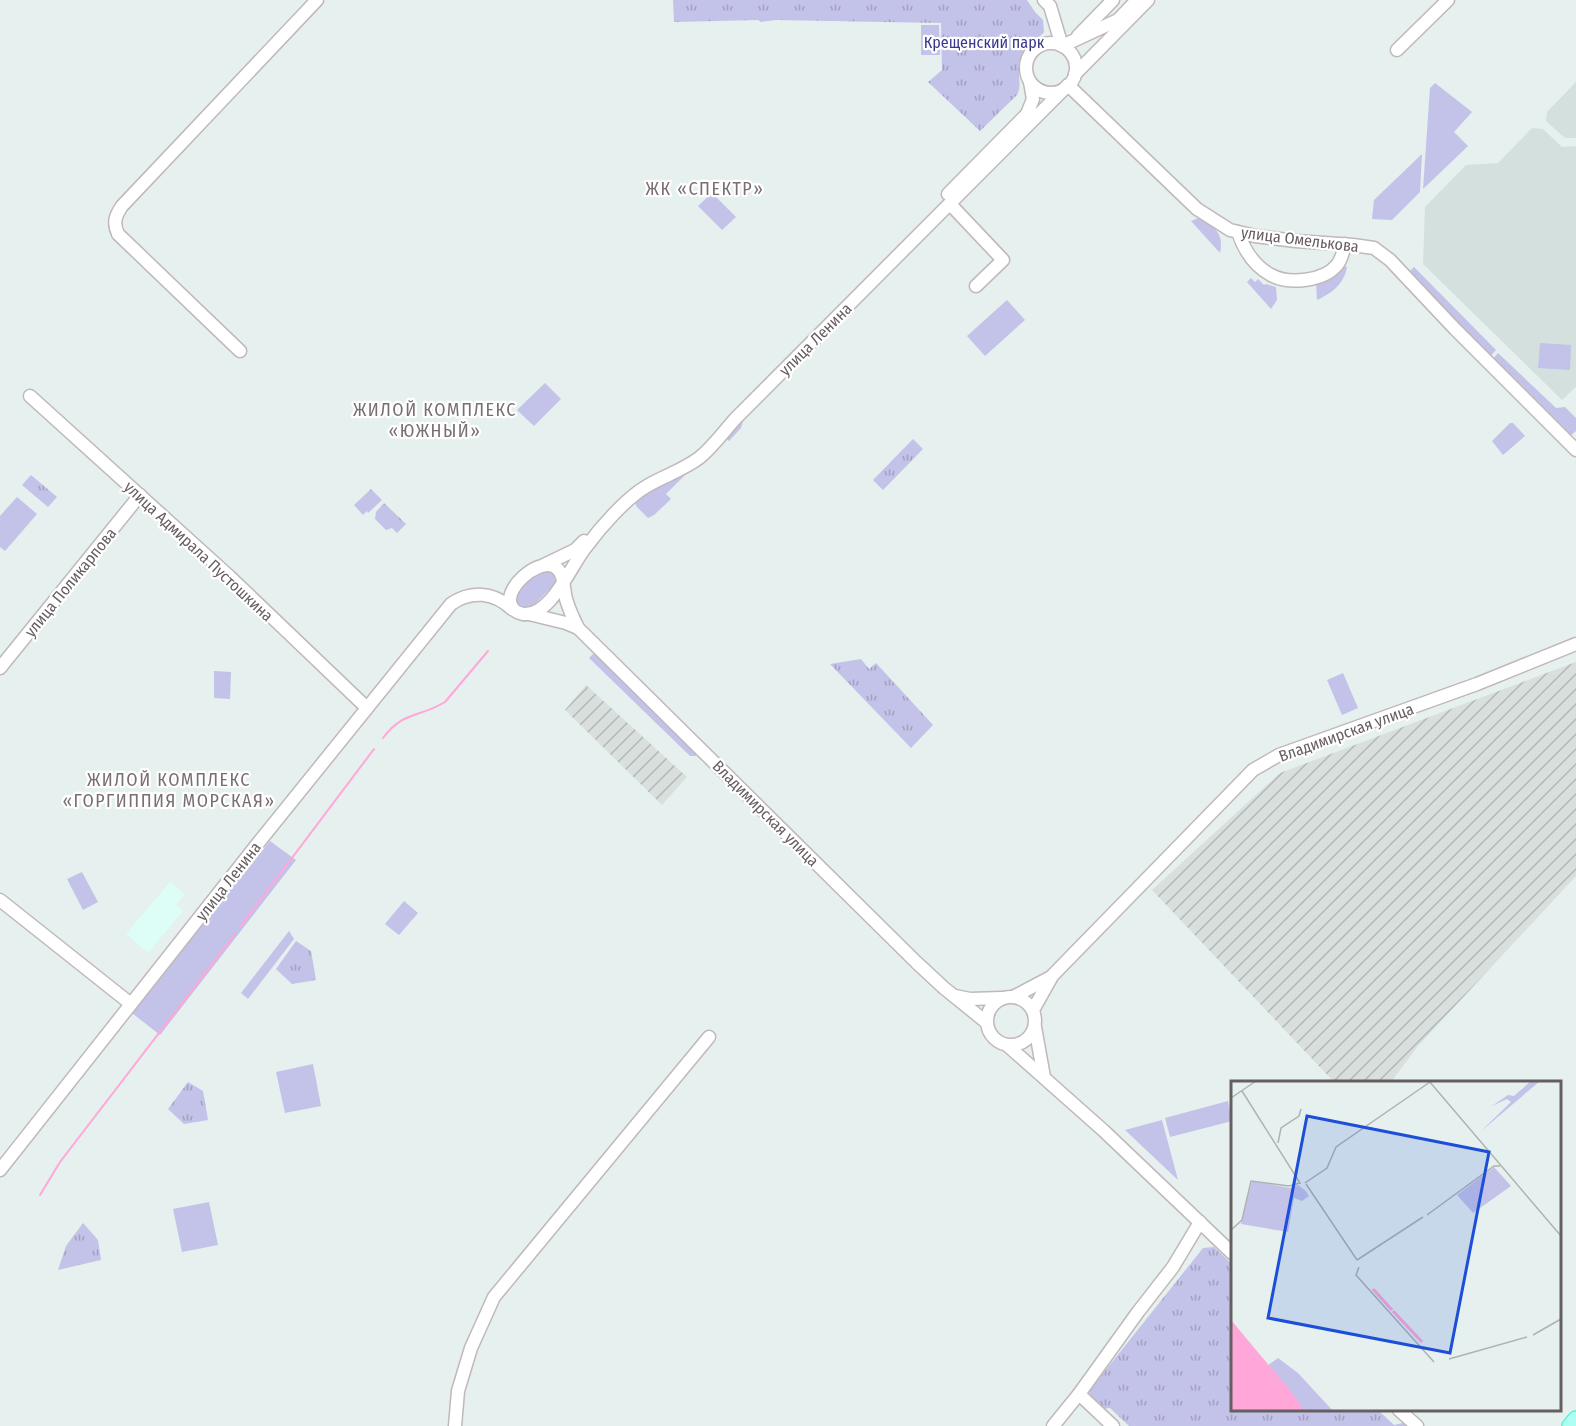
<svg xmlns="http://www.w3.org/2000/svg" width="1576" height="1426" font-family="'Fira Sans Condensed',sans-serif">
	<defs>
		<pattern id="industrial-furrows" width="10" height="10" patternUnits="userSpaceOnUse" patternTransform="scale(1.5)"><rect width="10" height="10" fill="#d8dfdd"/><path d="M-1 1l2-2M0 10L10 0M9 11l2-2" fill="none" stroke="#b3b8b7"/></pattern>
		<pattern id="park-tufts" width="24" height="20" patternUnits="userSpaceOnUse" patternTransform="scale(1.5)"><rect width="24" height="20" fill="#c3c2e8"/><path d="M3 7l-1-3M5 7V3M7 7l1-3M15 17l-1-3M17 17v-4M19 17l1-3" fill="none" stroke="#a2a1bf"/></pattern>
	</defs>
	<rect width="100%" height="100%" fill="#e6f0ee"/>
	<polygon fill="#ddfef7" points="170,882 185,894 176,905 183,911 148,953 126,934"/>
	<g fill="url(#industrial-furrows)">
		<polygon points="1576,662 1576,876 1417,1047 1391,1082 1334,1082 1152,890 1280,773"/>
		<polygon points="586,685 687,777 662,805 565,710"/>
	</g>
	<g fill="#d4e0dd">
		<polygon points="1576,82 1576,138 1565,138 1546,121 1547,112"/>
		<polygon points="1532,128 1543,129 1562,147 1576,146 1576,387 1562,400 1423,264 1425,207 1466,165 1498,163"/>
	</g>
	<g fill="#c3c2e8">
		<polygon points="921,25 939,25 940,55 921,55"/>
		<polygon points="1435,83 1472,112 1454,132 1468,146 1423,189 1430,88"/>
		<polygon points="1422,154 1420,192 1392,220 1372,219 1374,200"/>
		<polygon points="712,193 736,217 722,230 698,206"/>
		<path d="M1201,217c14,10 23,17 19,36l-29,-32z"/>
		<path d="M1343,266l4,1c-3,17 -15,26 -30,33l-1,-17z"/>
		<polygon points="1414,267 1496,350 1489,358 1408,273"/>
		<polygon points="1251,278 1255,282 1258,279 1264,285 1266,284 1276,287 1277,300 1271,309 1247,282"/>
		<polygon points="1007,300 1025,320 985,356 967,336"/>
		<polygon points="1540,343 1571,345 1570,370 1538,368"/>
		<polygon points="1498,353 1556,408 1565,407 1576,418 1576,431 1570,436 1491,361"/>
		<polygon points="545,383 561,399 534,426 517,410"/>
		<polygon points="739,419 743,421 741,428 729,441 724,436 666,494 671,499 654,515 648,518 637,507 634,501 677,474"/>
		<polygon points="1510,423 1513,423 1525,436 1503,455 1492,441"/>
		<polygon points="17,497 37,514 5,551 0,547 0,516"/>
		<polygon points="547,568 555,573 556,583 533,606 526,609 516,605 515,593 540,571"/>
		<polygon points="594,653 697,753 696,756 690,756 589,658"/>
		<polygon points="214,671 231,672 230,699 214,698"/>
		<polygon points="1343,673 1358,708 1342,715 1327,680"/>
		<polygon points="270,841 296,860 160,1035 132,1013"/>
		<polygon points="82,872 98,902 83,910 67,879"/>
		<polygon points="404,901 418,913 399,935 385,924"/>
		<polygon points="289,931 294,939 248,999 241,993"/>
		<polygon points="313,1064 321,1106 285,1113 276,1072"/>
		<polygon points="1228,1101 1232,1121 1170,1137 1165,1118"/>
		<polygon points="1162,1120 1178,1180 1125,1130"/>
		<polygon points="209,1202 218,1245 182,1252 173,1209"/>
	</g>
	<g fill="url(#park-tufts)">
		<path d="M673,0h354l8,12 8,8 1,12c-11,12 -25,25 -25,43 0,8 2,12 -2,20l-37,36 -52,-49 14,-12 -1,-47 -165,-3 -15,2 -3,-2 -84,2z"/>
		<polygon points="913,439 923,449 883,490 873,480"/>
		<polygon points="31,475 57,497 48,507 22,485"/>
		<polygon points="371,489 382,500 368,513 367,511 363,515 354,505"/>
		<polygon points="384,503 406,524 397,533 392,528 386,530 375,519 376,512"/>
		<polygon points="861,659 869,669 876,663 933,725 911,748 830,664"/>
		<polygon points="296,941 311,951 316,980 292,984 276,969"/>
		<polygon points="188,1082 203,1091 208,1120 184,1124 168,1109"/>
		<polygon points="83,1223 98,1240 101,1260 58,1270 66,1246"/>
		<polygon points="1214,1247 1232,1264 1232,1410 1378,1410 1394,1425 1403,1423 1406,1426 1129,1426 1110,1408 1102,1409 1091,1400 1089,1391 1203,1248"/>
	</g>
	<g fill="none" stroke-linecap="round" stroke-linejoin="round">
		<g stroke="#ffa7d8" stroke-width="2">
			<path d="M383,738c20,-27 36,-20 62,-36l43,-51"/>
			<polyline points="240,927 374,749"/>
			<polyline points="40,1195 60,1162 235,934"/>
		</g>
		<g stroke="#c0b8bb" stroke-width="15">
			<g id="minor">
				<polyline points="1044,0 1050,6 1062,46 1118,20 1137,0"/>
				<polyline points="1078,36 1113,0"/>
				<circle cx="1051" cy="68" r="25"/>
				<polyline points="1397,50 1448,0"/>
				<polyline points="1075,74 1148,0"/>
				<polyline points="1068,85 1197,209 1230,230 1255,236 1296,241 1353,245 1374,248 1390,260 1455,329 1576,450"/>
				<polyline points="948,194 1027,114 1033,99 1030,82"/>
				<polyline points="950,204 1003,260 976,286"/>
				<path d="M1238,232c6,18 16,34 33,43 18,10 53,6 66,-10 5,-6 6,-13 8,-21"/>
				<path d="M240,351l-122,-117c-5,-11 -3,-18 4,-28l195,-206"/>
				<polyline points="30,396 230,577 367,708"/>
				<polyline points="544,565 575,550 584,541"/>
				<polyline points="529,614 566,623 578,628"/>
				<polyline points="0,668 140,495"/>
				<polyline points="0,900 131,1004"/>
				<polyline points="955,996 970,999 1002,998"/>
				<polyline points="1015,996 1051,977 1253,770 1279,755 1477,684 1576,644"/>
				<circle cx="1011" cy="1021" r="24"/>
				<polyline points="1033,1010 1051,978"/>
				<path d="M986,1022l-42,-34 -28,-26 -338,-334c-5,-10 -9,-19 -12,-29 -2,-8 -2,-20 -6,-27 -2,-3 -4,-5 -7,-6 -16,-7 -52,24 -41,41 2,4 7,6 11,7 28,3 48,-49 63,-67 14,-19 40,-49 61,-61 17,-10 36,-16 52,-28 14,-11 25,-27 37,-40l330,-331"/>
				<polyline points="1035,1027 1044,1077"/>
				<polyline points="1008,1046 1104,1131 1232,1253"/>
				<path d="M0,1170l259,-328 192,-238c20,-14 43,-12 61,5"/>
				<polyline points="1079,1394 1113,1426"/>
				<polyline points="1399,1410 1417,1426"/>
				<polyline points="455,1426 458,1391 471,1348 494,1297 709,1037"/>
				<polyline points="1053,1426 1079,1394 1138,1312 1173,1267 1200,1222"/>
			</g>
		</g>
		<g stroke="#5bf4cb" stroke-width="18">
			<polyline id="major" points="1570,1426 1576,1419"/>
		</g>
		<use href="#minor" stroke="#fff" stroke-width="12"/>
		<use href="#major" stroke="#acfff2" stroke-width="15"/>
	</g>
	<g text-anchor="middle" stroke-width="4.5" stroke-linejoin="round" paint-order="stroke">
		<g font-size="16" fill="#3b368d" stroke="#fff">
			<text x="984" y="48">Крещенский парк</text>
		</g>
		<g font-size="16" fill="#675e61" stroke="#fff">
			<text transform="translate(1300 239) rotate(7)" y="6">улица Омелькова</text>
			<text transform="translate(815 339) rotate(-45)" y="6">улица Ленина</text>
			<text transform="translate(199 551) rotate(43)" y="6">улица Адмирала Пустошкина</text>
			<text transform="translate(70 582) rotate(-51)" y="6">улица Поликарпова</text>
			<text transform="translate(1346 732) rotate(-20)" y="6">Владимирская улица</text>
			<text transform="translate(766 813) rotate(45)" y="6">Владимирская улица</text>
			<text transform="translate(228 881) rotate(-52)" y="6">улица Ленина</text>
		</g>
		<g font-size="18" letter-spacing="1.5" fill="#796f73" stroke="#fff">
			<text x="705" y="195">ЖК «СПЕКТР»</text>
			<text x="435" y="416">ЖИЛОЙ КОМПЛЕКС<tspan x="435" dy="21">«ЮЖНЫЙ»</tspan></text>
			<text x="169" y="786">ЖИЛОЙ КОМПЛЕКС<tspan x="169" dy="21">«ГОРГИППИЯ МОРСКАЯ»</tspan></text>
		</g>
	</g>
	<g transform="translate(1231 1081)">
		<rect width="330" height="330" fill="#e6f0ee"/>
		<path d="M300,0h9l-60,51 31,-30 -4,-3 -15,7 16,-11 6,1z" fill="#c3c2e8"/>
		<path d="M263,86l17,19 -38,27 -16,-18zM21,100l38,7 8,-3 7,5 4,6 -7,5 -8,-3 -6,34 -47,-8zM47,277l20,15 35,38h-29l-37,-45z" fill="#c3c2e8"/>
		<path d="M0,239l62,74 11,17h-73z" fill="#ffa7d8"/>
		<path fill="none" stroke="#ffa7d8" stroke-width="3" d="M142,208l19,21M162,230l29,31"/>
		<path fill="none" stroke="#afb2b2" stroke-width="1.5" d="M198,0l132,155M0,17l25,-17M47,62l3,-15 18,-12 2,-7M74,102l22,-15 9,-21 94,-65M75,103l51,76M196,134l67,-49h6M0,149l11,-10 9,-39 38,5 11,-3 -58,-92M126,179l66,-43M128,186l-3,8 78,87M302,254l28,-16M218,278l78,-22"/>
		<path fill="#1d4ed8" fill-opacity="0.15" stroke="#1d4ed8" stroke-width="3" d="M76,35l182,36 -39,201 -182,-35z"/>
		<rect width="330" height="330" fill="none" stroke="#675e61" stroke-width="3"/>
	</g>
</svg>
